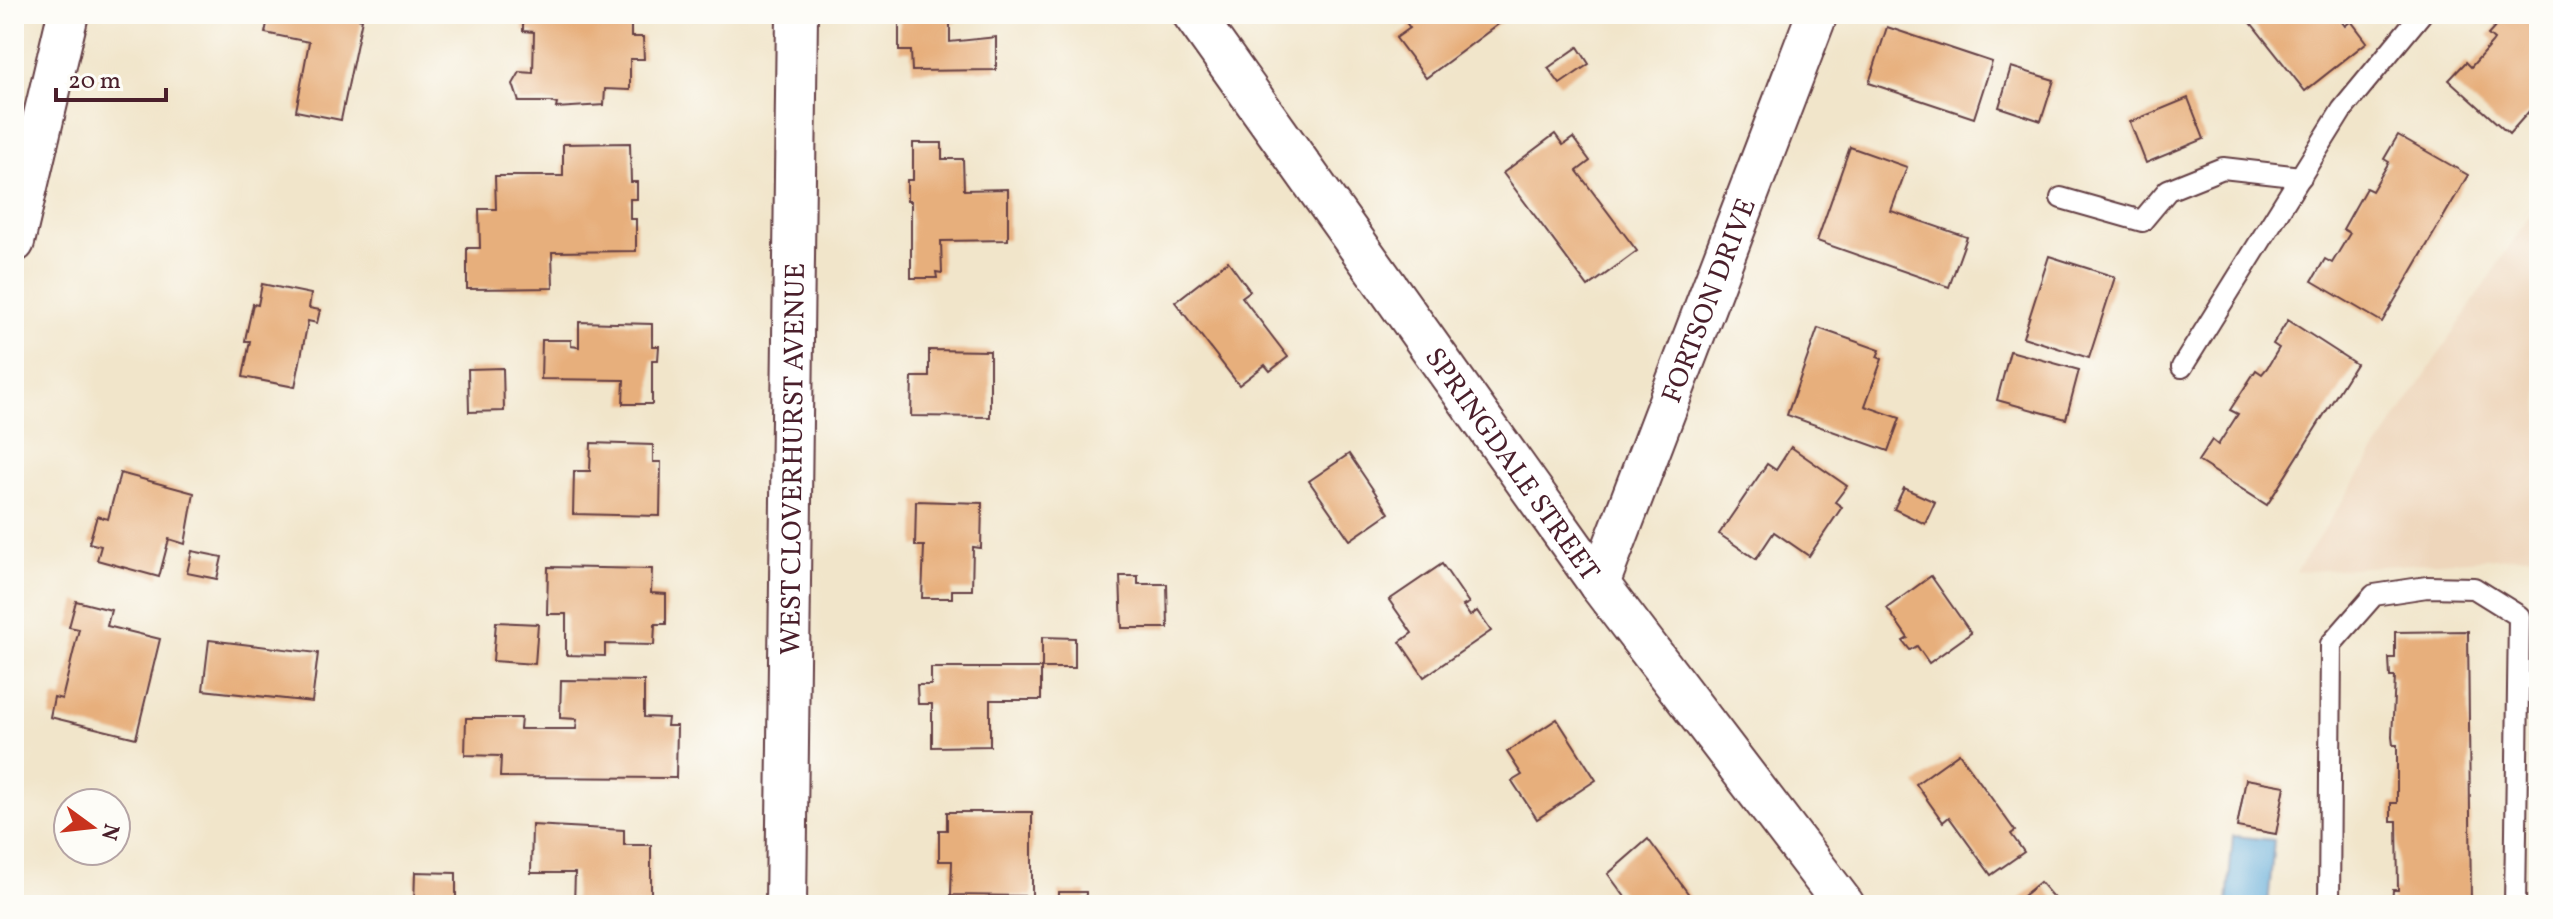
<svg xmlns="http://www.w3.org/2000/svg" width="2553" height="919" font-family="Vollkorn,serif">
	<rect width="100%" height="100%" fill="#fdfcf7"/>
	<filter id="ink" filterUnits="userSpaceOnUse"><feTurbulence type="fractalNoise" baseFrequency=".0125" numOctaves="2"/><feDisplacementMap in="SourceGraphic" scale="16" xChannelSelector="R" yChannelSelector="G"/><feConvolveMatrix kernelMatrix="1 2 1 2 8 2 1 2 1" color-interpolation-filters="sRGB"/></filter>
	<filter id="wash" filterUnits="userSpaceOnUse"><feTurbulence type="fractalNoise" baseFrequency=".006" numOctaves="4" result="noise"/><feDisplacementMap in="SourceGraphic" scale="32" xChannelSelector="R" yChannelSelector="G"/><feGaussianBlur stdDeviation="1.8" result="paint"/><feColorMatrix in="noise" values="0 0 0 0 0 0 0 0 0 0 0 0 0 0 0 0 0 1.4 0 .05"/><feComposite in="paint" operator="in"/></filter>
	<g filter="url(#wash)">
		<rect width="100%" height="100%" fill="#f1e5ca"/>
		<polygon fill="#eed6bb" points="2539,201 2539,555 2296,572"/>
		<polygon fill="#60aad8" stroke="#556482" stroke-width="2" points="2233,836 2274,840 2268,905 2227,905"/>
		<g id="blocks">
			<g fill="#e7af7b">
				<polygon points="269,14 341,14 362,19 341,120 296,111 309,42 265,33"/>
				<polygon points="523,14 631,14 631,37 643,37 644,59 630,59 630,90 605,89 604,105 556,108 557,104 550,102 519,102 513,84 520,72 533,73 534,32 523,31"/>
				<polygon points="899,14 955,14 956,23 950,23 950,42 996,37 996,70 912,71 911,51 899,51"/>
				<polygon points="1400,14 1512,14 1426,78 1396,38 1410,28"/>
				<polygon points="2244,14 2336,14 2345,26 2351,21 2367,42 2305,91"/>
				<polygon points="2507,14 2539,14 2539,100 2509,134 2449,80 2466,62 2471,67 2492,43 2494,40 2488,35"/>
				<polygon points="1887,27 1992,62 1974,118 1869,83"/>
				<polygon points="1578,47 1589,64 1560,84 1548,68"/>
				<polygon points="2011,67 2054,80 2041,121 1999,107"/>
				<polygon points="2188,98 2204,139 2146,163 2130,122"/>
				<polygon points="1555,134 1563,145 1573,138 1590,161 1577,171 1637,251 1588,287 1503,173"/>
				<polygon points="2398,135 2468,175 2382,322 2312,281 2325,259 2332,263 2350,233 2343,229 2366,188 2372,191 2389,162 2384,159"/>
				<polygon points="630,143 631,182 637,182 637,199 630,199 630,219 636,219 636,251 552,252 553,288 467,289 467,248 480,248 479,209 496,209 495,176 563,176 563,144"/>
				<polygon points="913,143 942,143 942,159 963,159 964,190 1008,189 1008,240 941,241 942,273 936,272 937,278 911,278 911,201 907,201 907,180 913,180"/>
				<polygon points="1850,147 1907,167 1891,211 1967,237 1949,287 1817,241"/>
				<polygon points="2049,256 2115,277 2089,358 2023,337"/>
				<polygon points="1228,261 1250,291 1242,297 1288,357 1270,371 1265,365 1239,385 1175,302"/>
				<polygon points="262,284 311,294 309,308 320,310 317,323 308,321 295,387 243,377 250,341 245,341 246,335 253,304 258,305"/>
				<polygon points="2288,320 2356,364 2267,505 2198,461 2212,440 2218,445 2238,414 2230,410 2256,370 2262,374 2267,368 2279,348 2273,344"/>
				<polygon points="579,322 652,324 652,346 659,346 658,360 652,360 652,404 623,404 624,380 541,379 542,340 571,340 571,346 579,347"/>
				<polygon points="1818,328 1880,350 1877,357 1882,359 1865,406 1900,418 1888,451 1787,415"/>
				<polygon points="929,350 990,351 990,417 911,416 912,377 929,377"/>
				<polygon points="2010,351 2079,370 2066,419 1997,400"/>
				<polygon points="503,368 504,411 469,412 468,369"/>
				<polygon points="591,443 653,445 653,462 661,462 660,516 573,514 574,471 590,471"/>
				<polygon points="1791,447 1847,486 1835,502 1842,507 1809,556 1774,532 1756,559 1719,534 1767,464 1776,470"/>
				<polygon points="1349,454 1389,513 1350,540 1309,481"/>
				<polygon points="120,473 194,493 185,544 169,539 159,577 97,560 101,546 89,543 97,516 108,519"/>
				<polygon points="1904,488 1935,502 1925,524 1894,509"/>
				<polygon points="916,501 982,503 981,548 973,547 972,590 952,590 952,598 922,598 924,546 915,546"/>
				<polygon points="192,551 222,557 217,579 187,573"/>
				<polygon points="1442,564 1469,603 1463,606 1470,616 1477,611 1491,631 1424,677 1400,642 1412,633 1389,600"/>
				<polygon points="548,567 652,569 651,593 666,594 666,624 655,624 654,645 605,644 605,656 566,655 566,614 547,614"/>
				<polygon points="1120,576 1138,576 1138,584 1167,584 1168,628 1122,628"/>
				<polygon points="1931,576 1971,633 1929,663 1917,646 1910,650 1903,641 1908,638 1887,608"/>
				<polygon points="76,601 111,610 107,626 160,639 136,738 50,717 54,697 62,699 79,629 69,627"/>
				<polygon points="496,622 538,624 535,664 493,661"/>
				<polygon points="2468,631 2471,905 2392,905 2393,890 2398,890 2397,821 2391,821 2391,803 2397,803 2397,745 2393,745 2392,737 2395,677 2390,677 2389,658 2395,658 2395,632"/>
				<polygon points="1042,637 1075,638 1075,668 1042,668"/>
				<polygon points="209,640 318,653 312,702 203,690"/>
				<polygon points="2535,641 2539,641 2539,859 2536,859"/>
				<polygon points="931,668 1041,668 1041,700 990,700 990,746 932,747 932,704 918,704 917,685 931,685"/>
				<polygon points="561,680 644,681 644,717 668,718 667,726 677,726 676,778 500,777 501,756 465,755 466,718 521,718 520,729 576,729 577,719 560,718"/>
				<polygon points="1557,719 1596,780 1537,819 1512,781 1522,775 1507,752"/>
				<polygon points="1959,753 2015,831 2011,834 2024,852 1991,875 1949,817 1943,822 1916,784"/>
				<polygon points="2246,779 2285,786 2276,834 2237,827"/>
				<polygon points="947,812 1032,812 1032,896 951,895 952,861 939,861 939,830 947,830"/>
				<polygon points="532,825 624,830 624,845 651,845 651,905 574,905 575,873 531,873"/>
				<polygon points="1648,839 1690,896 1678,905 1631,905 1608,874"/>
				<polygon points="415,872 456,873 456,905 414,905"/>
				<polygon points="2040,882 2057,902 2061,899 2066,905 2012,905"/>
				<rect x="1059" y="892" width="27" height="13"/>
			</g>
		</g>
	</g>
	<g filter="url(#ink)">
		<use href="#blocks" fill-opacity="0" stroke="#633d43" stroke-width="2"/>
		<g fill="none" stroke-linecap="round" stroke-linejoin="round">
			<g stroke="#633d43" stroke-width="24">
				<g id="service">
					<polyline points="2061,198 2142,221 2168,190 2223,168 2301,177"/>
					<polyline points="2182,367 2342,110 2421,14"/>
					<polyline points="2329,905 2331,644 2374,595 2427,587 2474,588 2519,616 2515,905"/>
				</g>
			</g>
			<g stroke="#633d43" stroke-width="44">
				<g id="minor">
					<path id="s1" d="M1193,14l406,570 245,321"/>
					<polyline points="14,242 68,14"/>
					<path id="s2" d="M1599,584l218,-570"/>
					<path id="s3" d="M786,905l11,-891"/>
				</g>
			</g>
			<use href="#service" stroke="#fff" stroke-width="20"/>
			<use href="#minor" stroke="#fff" stroke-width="40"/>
		</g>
	</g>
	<g text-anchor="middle" stroke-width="6" stroke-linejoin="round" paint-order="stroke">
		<g font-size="28" fill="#4a1f2b" stroke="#fdfcf7">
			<text dy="10" stroke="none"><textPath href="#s2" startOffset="304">FORTSON DRIVE</textPath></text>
			<text dy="10" stroke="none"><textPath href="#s3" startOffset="446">WEST CLOVERHURST AVENUE</textPath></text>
			<text dy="10" stroke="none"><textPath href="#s1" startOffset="552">SPRINGDALE STREET</textPath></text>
		</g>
	</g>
	<rect width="2553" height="919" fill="none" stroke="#fdfcf7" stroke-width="48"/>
	<g transform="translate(92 827) rotate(105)"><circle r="38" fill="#fdfcf7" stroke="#b5a4a5" stroke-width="2"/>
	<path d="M0-6L14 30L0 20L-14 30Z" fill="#c8321e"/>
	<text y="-12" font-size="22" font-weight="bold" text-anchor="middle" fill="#4a1f2b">N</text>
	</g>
	<path d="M56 88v12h110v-12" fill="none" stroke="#4a1f2b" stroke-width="4"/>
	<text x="68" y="88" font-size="24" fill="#4a1f2b" stroke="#fdfcf7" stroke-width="6" paint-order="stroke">20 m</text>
</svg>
